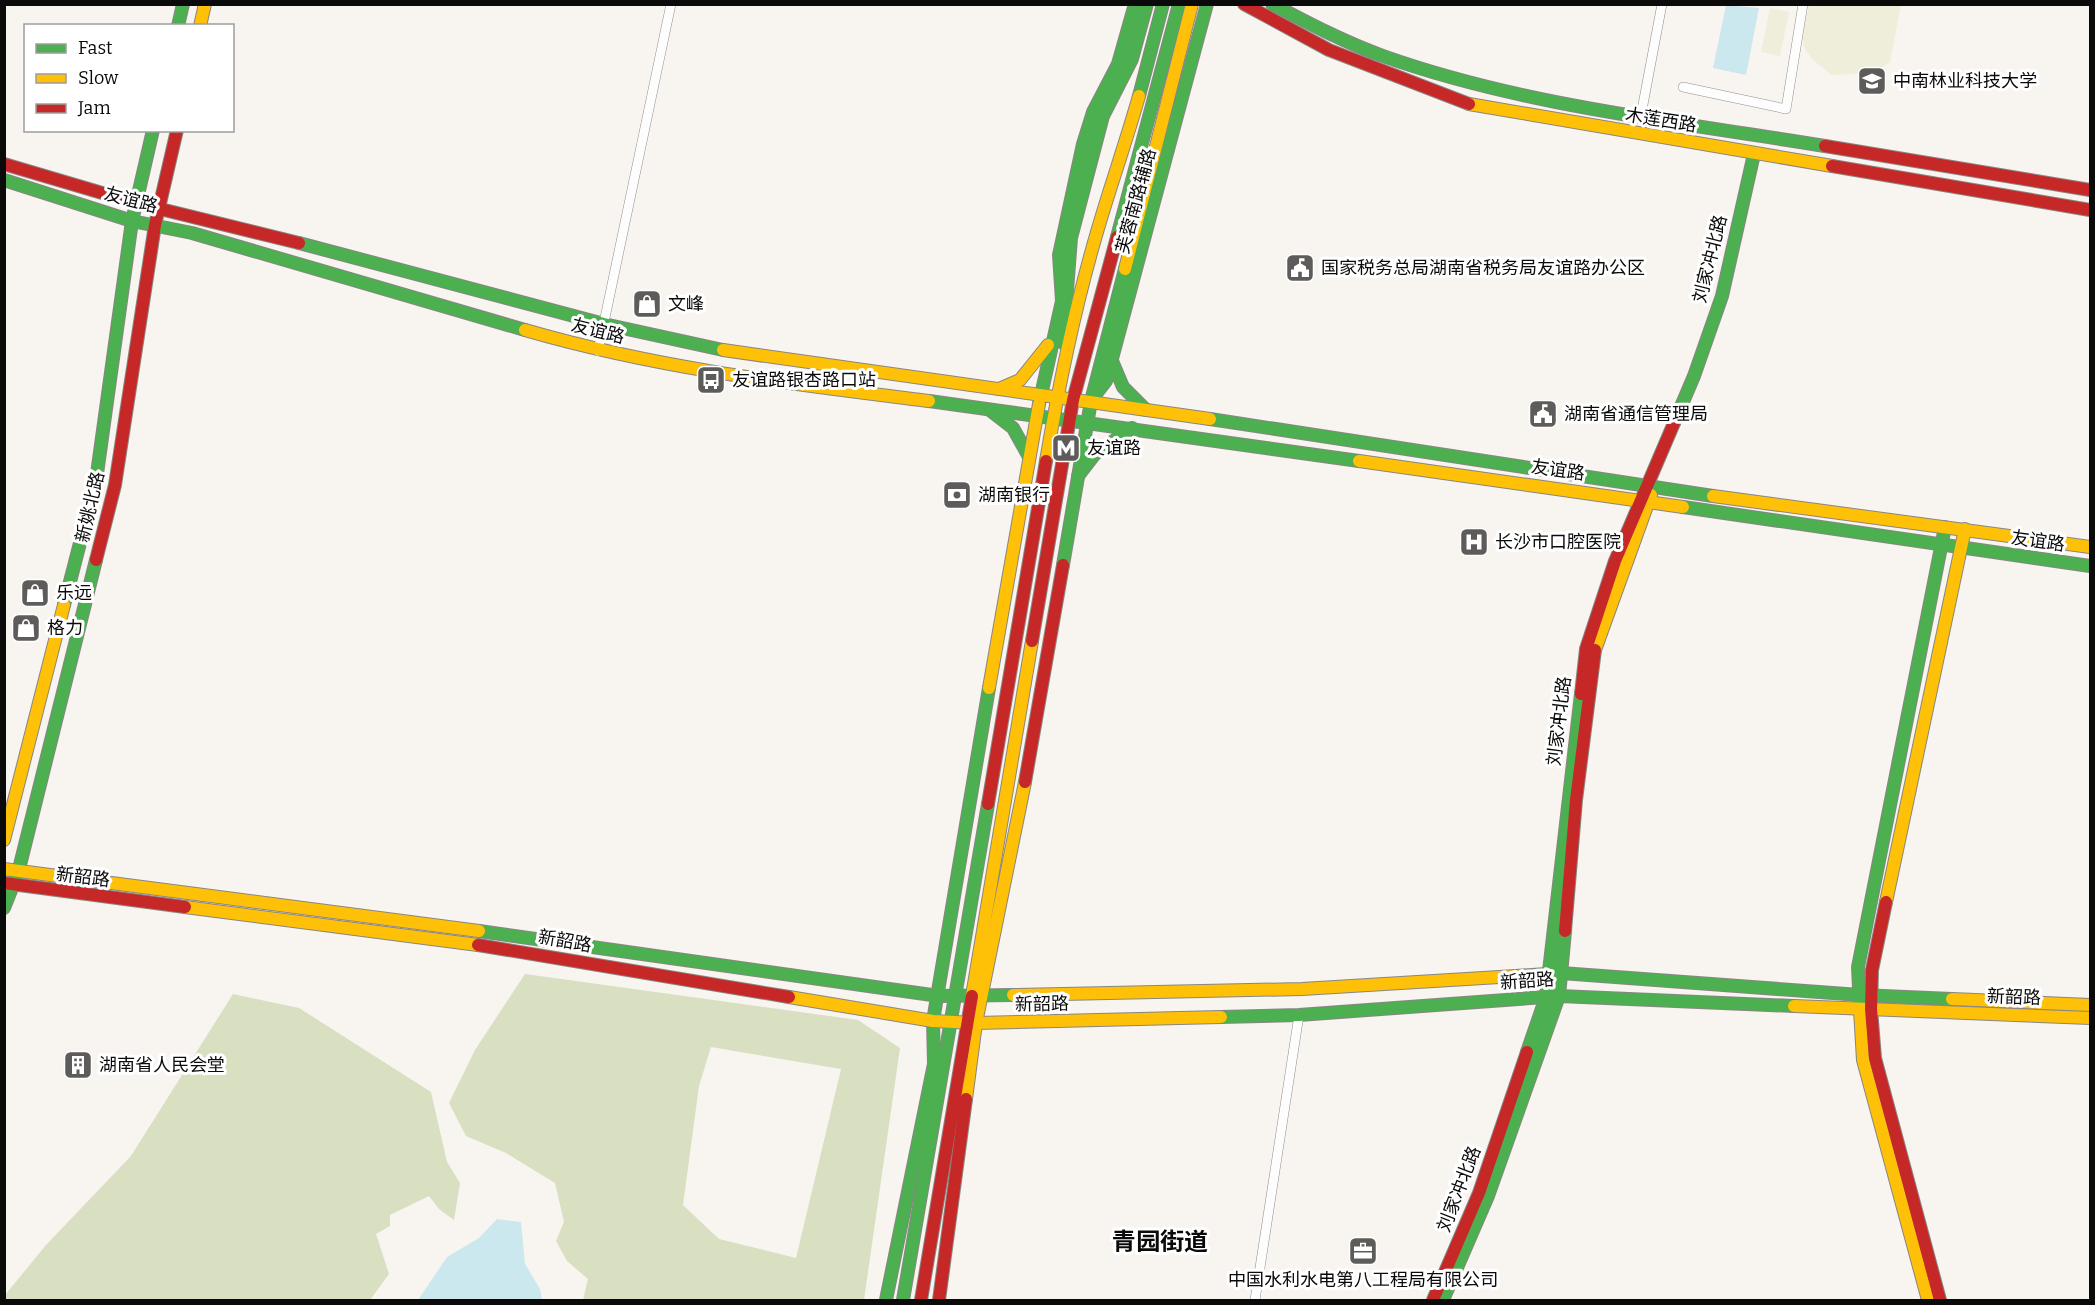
<svg xmlns="http://www.w3.org/2000/svg" width="2095" height="1305" font-family="Bitter,'Noto Sans SC',serif">
	<rect width="100%" height="100%" fill="#f8f4ef"/>
	<g fill="#d8e0c1" fill-rule="evenodd">
		<path d="M525,974l333,46 42,28 -36,252h-281l5,-21 -21,-18 -11,-20 8,-19 -9,-39 -49,-30 -40,-17 -17,-33 26,-53zM711,1047l130,22 -45,189 -77,-19 -36,-34 16,-119z"/>
		<polygon points="233,994 299,1008 431,1092 447,1162 460,1183 454,1220 439,1209 429,1196 390,1215 390,1226 376,1234 389,1274 370,1300 5,1300 5,1295 46,1245 131,1156"/>
	</g>
	<g fill="#eeeedb">
		<path d="M1809,5h92l-11,57 -18,11 -40,2c-35,-27 -32,-29 -23,-70z"/>
		<polygon points="1770,8 1789,12 1780,56 1761,52"/>
	</g>
	<g fill="#cae8ee">
		<polygon points="1726,5 1759,8 1746,75 1713,68"/>
		<polygon points="497,1219 521,1222 525,1264 540,1289 542,1300 418,1300 447,1257 479,1238"/>
	</g>
	<g fill="none" stroke-linecap="round" stroke-linejoin="round">
		<g stroke="#918f8d" stroke-width="10">
			<g id="street">
				<polyline points="1683,87 1786,109 1803,4"/>
				<polyline points="1641,115 1662,4"/>
				<polyline points="598,351 671,4"/>
				<polyline points="1255,1300 1299,1015"/>
			</g>
		</g>
		<g stroke="#888684" stroke-width="14">
			<g id="fast">
				<path d="M1272,4c36,19 72,38 111,52 141,50 296,66 442,90"/>
				<polyline points="178,26 183,4"/>
				<polyline points="1139,96 1163,4"/>
				<polyline points="4,180 132,221 192,233 525,330"/>
				<polyline points="1117,237 1179,4"/>
				<polyline points="299,243 604,324 723,350"/>
				<polyline points="1063,343 1071,238 1103,116 1132,59 1147,4"/>
				<polyline points="1112,361 1123,387 1146,410"/>
				<polyline points="1092,399 1106,381 1207,4"/>
				<polyline points="929,401 1359,461"/>
				<polyline points="1039,404 1062,301 1059,255 1083,144 1093,112 1118,64 1135,4"/>
				<polyline points="991,411 1013,428 1028,455"/>
				<polyline points="1210,419 1713,496"/>
				<polyline points="1674,423 1694,376 1722,296 1754,154"/>
				<polyline points="1078,476 1095,454 1132,428"/>
				<polyline points="1683,507 2090,566"/>
				<polyline points="1063,565 1091,401 1125,269"/>
				<polyline points="64,605 96,481 132,221 153,130"/>
				<polyline points="4,908 18,873 96,560"/>
				<polyline points="479,931 939,996 1013,995"/>
				<polyline points="1516,976 1561,973 1860,995 1952,999"/>
				<polyline points="1860,1010 1858,967 1945,527"/>
				<polyline points="1221,1017 1299,1015 1559,996 1794,1006"/>
				<polyline points="1527,1052 1546,997 1581,694"/>
				<polyline points="886,1300 934,1064 933,1021 989,688"/>
				<polyline points="903,1300 988,804"/>
				<polyline points="1443,1300 1488,1196 1559,996 1565,931"/>
			</g>
		</g>
		<g stroke="#888684" stroke-width="14">
			<g id="slow">
				<polyline points="200,26 205,4"/>
				<polyline points="1469,104 1832,166"/>
				<polyline points="1125,269 1192,4"/>
				<path d="M525,330c134,39 267,54 404,71"/>
				<polyline points="723,350 1210,419"/>
				<polyline points="999,389 1020,380 1048,345"/>
				<path d="M1046,461c13,-77 29,-154 51,-229 13,-45 29,-90 42,-136"/>
				<polyline points="1359,461 1683,507"/>
				<polyline points="1713,496 2090,547"/>
				<polyline points="1595,650 1651,495"/>
				<polyline points="989,688 1039,404"/>
				<polyline points="4,840 64,605"/>
				<polyline points="4,869 479,931"/>
				<polyline points="1886,902 1965,529"/>
				<polyline points="185,907 478,945"/>
				<polyline points="1013,995 1302,989 1516,976"/>
				<polyline points="972,996 1032,641"/>
				<polyline points="789,997 933,1021 976,1023 1221,1017"/>
				<polyline points="1952,999 2090,1005"/>
				<polyline points="1794,1006 2090,1018"/>
				<polyline points="1860,1010 1863,1060 1928,1300"/>
				<polyline points="966,1099 976,1023 1025,782"/>
			</g>
		</g>
		<g stroke="#888684" stroke-width="14">
			<g id="jam">
				<polyline points="1244,4 1329,50 1469,104"/>
				<polyline points="1825,146 2090,190"/>
				<polyline points="4,164 136,203 299,243"/>
				<polyline points="1832,166 2090,210"/>
				<polyline points="96,560 115,485 155,225 177,130"/>
				<polyline points="1032,641 1073,400 1117,237"/>
				<polyline points="1581,694 1586,649 1615,561 1674,423"/>
				<polyline points="1025,782 1063,565"/>
				<polyline points="988,804 1046,461"/>
				<polyline points="4,883 185,907"/>
				<polyline points="1886,902 1872,970 1871,1009 1875,1058 1940,1300"/>
				<polyline points="1565,931 1576,800 1595,650"/>
				<polyline points="478,945 789,997"/>
				<polyline points="921,1300 972,996"/>
				<polyline points="939,1300 966,1099"/>
				<polyline points="1433,1300 1479,1193 1527,1052"/>
			</g>
		</g>
		<use href="#street" stroke="#fefdfd" stroke-width="9"/>
		<use href="#fast" stroke="#4caf50" stroke-width="12"/>
		<use href="#slow" stroke="#ffc107" stroke-width="12"/>
		<use href="#jam" stroke="#c62828" stroke-width="12"/>
	</g>
	<defs>
		<g id="university-square" transform="scale(1.5)"><rect x="-9" y="-9" width="18" height="18" rx="4" fill="#5d5c5a" stroke="#fff"/><path d="M0-5L7-2L0 1L-7-2ZM-4 1L0 2.5L4 1V4Q0 6-4 4Z" fill="#fff"/></g>
		<g id="civic-square" transform="scale(1.5)"><rect x="-9" y="-9" width="18" height="18" rx="4" fill="#5d5c5a" stroke="#fff"/><path d="M-.6-6.5H3V-4.5H.6V-3L4-1V1h2V6H-6V1h2V-1L-.6-3ZM-1.2 2.5V6h2.4V2.5Z" fill="#fff"/></g>
		<g id="shop-square" transform="scale(1.5)"><rect x="-9" y="-9" width="18" height="18" rx="4" fill="#5d5c5a" stroke="#fff"/><path d="M-5-2.5h2.3a2.7 3.5 0 0 1 5.4 0H5L5.5 6h-11ZM-1.5-2.5h3a1.5 2.3 0 0 0-3 0Z" fill="#fff"/></g>
		<g id="bus-square" transform="scale(1.5)"><rect x="-9" y="-9" width="18" height="18" rx="4" fill="#5d5c5a" stroke="#fff"/><path d="M-5-6H5V4H4V6H2V4H-2V6H-4V4H-5ZM-3.5-4V0h7V-4ZM-3.5 1.2v1.5H-2V1.2ZM2 1.2v1.5H3.5V1.2Z" fill="#fff"/></g>
		<g id="metro-square" transform="scale(1.5)"><rect x="-9" y="-9" width="18" height="18" rx="4" fill="#5d5c5a" stroke="#fff"/><path d="M-5.5 5V-5H-3L0 0L3-5H5.5V5H3V-.5L0 4L-3-.5V5Z" fill="#fff"/></g>
		<g id="bank-square" transform="scale(1.5)"><rect x="-9" y="-9" width="18" height="18" rx="4" fill="#5d5c5a" stroke="#fff"/><path d="M-6-4H6V4H-6ZM0-2.3a2.3 2.3 0 1 0 0 4.6a2.3 2.3 0 1 0 0-4.6Z" fill="#fff"/></g>
		<g id="hospital-square" transform="scale(1.5)"><rect x="-9" y="-9" width="18" height="18" rx="4" fill="#5d5c5a" stroke="#fff"/><path d="M-5-5h3v3.5h4V-5h3V5h-3V1.5h-4V5h-3Z" fill="#fff"/></g>
		<g id="building-square" transform="scale(1.5)"><rect x="-9" y="-9" width="18" height="18" rx="4" fill="#5d5c5a" stroke="#fff"/><path d="M-4-6H4V6H1V3H-1V6H-4ZM-2.5-4.3h1.7v1.8h-1.7ZM.8-4.3h1.7v1.8H.8ZM-2.5-1h1.7V.8h-1.7ZM.8-1h1.7V.8H.8Z" fill="#fff"/></g>
		<g id="office-square" transform="scale(1.5)"><rect x="-9" y="-9" width="18" height="18" rx="4" fill="#5d5c5a" stroke="#fff"/><path d="M-6-3h4V-5.5h4V-3h4V5H-6ZM-1-4.5V-3h2v-1.5ZM-6 0V1H6V0Z" fill="#fff"/></g>
	</defs>
	<g fill-rule="evenodd">
		<use href="#university-square" x="1872" y="81"/>
		<use href="#civic-square" x="1300" y="268"/>
		<use href="#shop-square" x="647" y="304"/>
		<use href="#bus-square" x="711" y="380"/>
		<use href="#civic-square" x="1543" y="414"/>
		<use href="#metro-square" x="1066" y="448"/>
		<use href="#bank-square" x="957" y="495"/>
		<use href="#hospital-square" x="1474" y="542"/>
		<use href="#shop-square" x="35" y="593"/>
		<use href="#shop-square" x="26" y="628"/>
		<use href="#building-square" x="78" y="1065"/>
		<use href="#office-square" x="1363" y="1251"/>
	</g>
	<g text-anchor="middle" stroke-width="6" stroke-linejoin="round" paint-order="stroke">
		<g font-size="18" fill="#0a0a0a" stroke="#fff" text-anchor="start">
			<text x="1893" y="87">中南林业科技大学</text>
			<text x="1321" y="274">国家税务总局湖南省税务局友谊路办公区</text>
			<text x="668" y="310">文峰</text>
			<text x="732" y="386">友谊路银杏路口站</text>
			<text x="1564" y="420">湖南省通信管理局</text>
			<text x="1087" y="454">友谊路</text>
			<text x="978" y="501">湖南银行</text>
			<text x="1495" y="548">长沙市口腔医院</text>
			<text x="56" y="599">乐远</text>
			<text x="47" y="634">格力</text>
			<text x="99" y="1071">湖南省人民会堂</text>
			<text x="1363" y="1286" text-anchor="middle">中国水利水电第八工程局有限公司</text>
		</g>
		<g font-size="18" fill="#0a0a0a" stroke="#fff">
			<text transform="translate(1661 120) rotate(9)" y="6">木莲西路</text>
			<text transform="translate(131 200) rotate(15)" y="6">友谊路</text>
			<text transform="translate(1136 201) rotate(-75)" y="6">芙蓉南路辅路</text>
			<text transform="translate(1710 259) rotate(-76)" y="6">刘家冲北路</text>
			<text transform="translate(598 331) rotate(14)" y="6">友谊路</text>
			<text transform="translate(1558 470) rotate(8)" y="6">友谊路</text>
			<text transform="translate(90 507) rotate(-77)" y="6">新姚北路</text>
			<text transform="translate(2038 541) rotate(8)" y="6">友谊路</text>
			<text transform="translate(1559 721) rotate(-83)" y="6">刘家冲北路</text>
			<text transform="translate(83 877) rotate(7)" y="6">新韶路</text>
			<text transform="translate(565 941) rotate(10)" y="6">新韶路</text>
			<text transform="translate(1527 981) rotate(-4)" y="6">新韶路</text>
			<text transform="translate(2014 997) rotate(2)" y="6">新韶路</text>
			<text transform="translate(1042 1004) rotate(-1)" y="6">新韶路</text>
			<text transform="translate(1459 1189) rotate(-69)" y="6">刘家冲北路</text>
		</g>
		<g font-size="24" font-weight="bold" fill="#0a0a0a" stroke="#fff">
			<text x="1160" y="1250">青园街道</text>
		</g>
	</g>
	<rect width="2095" height="1305" fill="none" stroke="#0a0a0a" stroke-width="12"/>
	<rect x="24" y="24" width="210" height="108" fill="#ffffff" stroke="#9d9d9d" stroke-width="1.5"/>
	<rect x="36" y="44" width="30" height="9" fill="#4caf50" stroke="#9d9d9d" stroke-width="1.5"/>
	<text x="78" y="54" font-size="18" fill="#0a0a0a">Fast</text>
	<rect x="36" y="74" width="30" height="9" fill="#ffc107" stroke="#9d9d9d" stroke-width="1.5"/>
	<text x="78" y="84" font-size="18" fill="#0a0a0a">Slow</text>
	<rect x="36" y="104" width="30" height="9" fill="#c62828" stroke="#9d9d9d" stroke-width="1.5"/>
	<text x="78" y="114" font-size="18" fill="#0a0a0a">Jam</text>
</svg>
